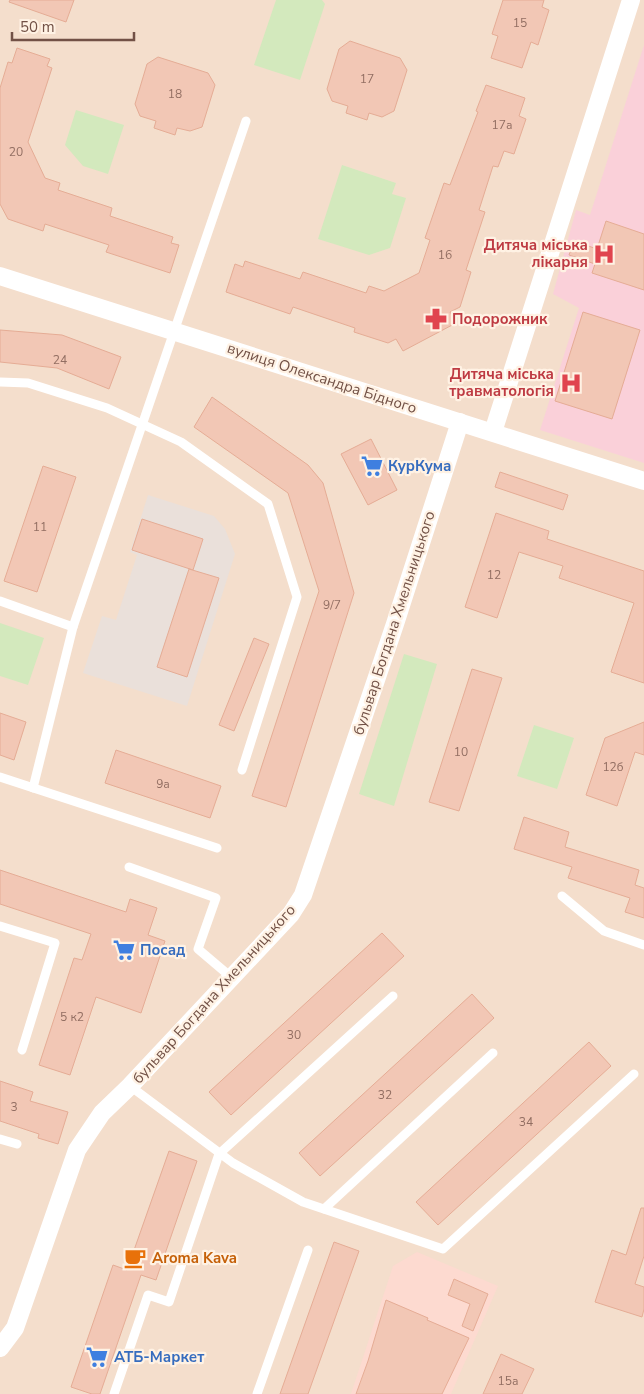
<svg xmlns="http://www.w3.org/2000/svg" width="644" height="1394" font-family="'Nunito Sans',sans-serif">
	<rect width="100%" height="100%" fill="#fceddd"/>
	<rect fill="#f4decc" x="0" y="0" width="644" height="1394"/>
	<polygon fill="#fddad0" points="417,1252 498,1286 451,1394 351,1394 393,1266"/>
	<polygon fill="#eae0da" points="148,495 214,516 225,529 235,554 187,706 83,673 102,616 116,620 137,555 130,552"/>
	<polygon fill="#fad0d9" points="644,45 644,463 540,430 579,308 553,294 576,210 590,215"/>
	<g fill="#d3e9bd">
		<polygon points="276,0 322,0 325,4 300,80 254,65"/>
		<polygon points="76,110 124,125 108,174 83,166 65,145"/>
		<polygon points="342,165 396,183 392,194 406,198 390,248 369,255 318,239"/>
		<polygon points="0,623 44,638 28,685 0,676"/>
		<polygon points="404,654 437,664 394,806 359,794"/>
		<polygon points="534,725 574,738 557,789 517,776"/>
	</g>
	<g fill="#f2c7b5" stroke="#e5ac95">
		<polygon points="10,0 74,0 66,22 9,2"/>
		<polygon points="503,0 544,0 542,7 549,10 538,45 531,42 522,68 491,58 498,36 492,34"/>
		<polygon points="350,41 400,58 407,70 394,111 382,117 369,113 367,120 346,113 348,106 332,101 327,89 339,49"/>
		<polygon points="17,48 50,59 47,66 52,68 28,142 45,178 60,183 58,190 112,208 110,216 173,237 171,243 179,245 170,273 106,252 109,245 45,224 43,231 8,219 0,204 0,88 8,62 12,63"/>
		<polygon points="158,57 208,73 215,85 202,127 190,131 177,128 175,135 154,128 156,121 140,116 135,104 147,64"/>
		<polygon points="486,85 525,98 519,116 526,119 514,154 504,151 498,167 493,166 479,210 485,212 466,270 471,272 460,307 450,312 456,323 403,351 396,339 388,343 354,332 355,328 293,307 290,314 226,292 235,264 243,267 245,261 300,279 303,272 366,293 369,286 384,291 419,273 430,240 425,238 444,183 450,185 478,112 476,111"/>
		<polygon points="606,221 644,234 644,290 592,273 595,264 569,255 574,241 597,249"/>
		<polygon points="583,312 640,330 612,419 555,401"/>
		<polygon points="0,330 62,335 121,357 109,389 57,368 0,362"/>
		<polygon points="212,397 308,465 323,483 354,593 286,807 252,796 319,591 288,493 194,427"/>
		<polygon points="371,439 397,490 368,505 341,454"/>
		<polygon points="43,466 76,477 37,592 4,581"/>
		<polygon points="500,472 568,495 563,510 495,487"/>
		<polygon points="496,513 549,531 547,539 644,571 644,683 611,672 634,603 559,578 563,566 519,552 497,618 465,607"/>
		<polygon points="142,519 203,539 193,570 132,550"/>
		<polygon points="189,569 219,578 187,677 157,667"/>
		<polygon points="254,638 269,644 234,731 219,725"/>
		<polygon points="472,669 502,678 459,811 429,802"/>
		<polygon points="0,713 26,722 14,760 0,755"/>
		<polygon points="644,722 644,755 635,752 617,806 586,795 605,738"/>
		<polygon points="116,750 221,786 210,818 105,783"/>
		<polygon points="524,817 569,832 565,847 639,870 635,885 644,888 644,918 625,912 630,898 568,878 572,867 514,849"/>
		<polygon points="0,870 126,912 130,899 157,908 148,935 165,941 141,1013 96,997 70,1075 39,1065 74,958 82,960 91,934 0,904"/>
		<polygon points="382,933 404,956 231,1115 209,1092"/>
		<polygon points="472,994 494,1018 320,1176 299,1153"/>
		<polygon points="589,1042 611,1066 438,1225 416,1202"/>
		<polygon points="0,1081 33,1092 30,1101 68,1112 58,1144 38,1138 39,1134 0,1121"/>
		<polygon points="169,1151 197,1161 156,1280 141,1275 100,1394 92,1394 71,1387 113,1265 127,1270"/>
		<polygon points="641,1208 644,1208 644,1256 635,1284 644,1287 644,1309 642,1317 595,1302 612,1250 626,1255"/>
		<polygon points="334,1242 359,1251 308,1394 280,1394"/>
		<polygon points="454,1279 488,1294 473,1331 462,1326 470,1304 448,1295"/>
		<polygon points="386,1300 428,1318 427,1320 469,1338 442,1394 356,1394 368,1361"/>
		<polygon points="501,1354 534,1369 522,1394 483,1394"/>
	</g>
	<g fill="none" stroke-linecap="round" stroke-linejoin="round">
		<g stroke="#fff" stroke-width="9">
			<polyline points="0,382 28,383 107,408 181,442 268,504 297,597 242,770"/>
			<polyline points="0,601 73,627"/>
			<polyline points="0,777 217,848"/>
			<polyline points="33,788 73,627 246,121"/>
			<polyline points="129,867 216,898 198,949 231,977"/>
			<polyline points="562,896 604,931 644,945"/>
			<polyline points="0,926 55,943 22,1050"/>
			<polyline points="130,1086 233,1163 303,1202 443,1249 634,1074"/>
			<polyline points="0,1139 17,1144"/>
			<polyline points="324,1209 493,1053"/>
			<polyline points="114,1394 148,1295 169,1302 219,1154 393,996"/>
			<polyline points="257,1394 308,1250"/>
		</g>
		<g stroke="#fff" stroke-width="18">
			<polyline points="0,276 644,481"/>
			<polyline points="493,432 631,0"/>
			<polyline points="0,1348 15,1328 77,1150 102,1113 130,1086 291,914 303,895 395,624 460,422"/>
		</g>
	</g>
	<defs>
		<g id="hospital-bare" transform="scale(1.725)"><path d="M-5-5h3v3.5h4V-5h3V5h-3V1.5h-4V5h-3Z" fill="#e0444e" stroke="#fff2e4" stroke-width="2.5" paint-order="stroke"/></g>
		<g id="pharmacy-bare" transform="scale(1.725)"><path d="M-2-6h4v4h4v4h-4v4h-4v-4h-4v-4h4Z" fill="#e0444e" stroke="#fff2e4" stroke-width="2.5" paint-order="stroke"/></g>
		<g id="supermarket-bare" transform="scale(1.725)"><path d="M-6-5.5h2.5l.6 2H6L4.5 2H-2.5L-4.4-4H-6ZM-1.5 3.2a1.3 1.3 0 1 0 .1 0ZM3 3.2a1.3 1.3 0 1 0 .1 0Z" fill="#3f7fe0" stroke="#fff2e4" stroke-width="2.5" paint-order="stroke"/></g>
		<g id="cafe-bare" transform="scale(1.725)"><path d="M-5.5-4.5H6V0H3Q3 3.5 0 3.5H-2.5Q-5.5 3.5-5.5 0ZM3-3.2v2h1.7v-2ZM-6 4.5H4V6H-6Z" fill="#e8710a" stroke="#fff2e4" stroke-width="2.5" paint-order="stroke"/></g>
	</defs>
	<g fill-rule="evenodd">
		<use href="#hospital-bare" x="604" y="254"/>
		<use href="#pharmacy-bare" x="436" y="319"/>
		<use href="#hospital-bare" x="571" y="383"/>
		<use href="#supermarket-bare" x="372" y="466"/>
		<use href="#supermarket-bare" x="124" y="950"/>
		<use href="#cafe-bare" x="135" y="1258"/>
		<use href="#supermarket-bare" x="97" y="1357"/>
	</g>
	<g text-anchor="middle" stroke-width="4.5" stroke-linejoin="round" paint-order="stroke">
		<g font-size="12" fill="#926e62">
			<text x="520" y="27">15</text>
			<text x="367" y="83">17</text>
			<text x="175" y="98">18</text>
			<text x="502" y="129">17а</text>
			<text x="16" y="156">20</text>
			<text x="445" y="259">16</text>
			<text x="60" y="364">24</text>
			<text x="40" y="531">11</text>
			<text x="494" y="579">12</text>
			<text x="332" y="609">9/7</text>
			<text x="461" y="756">10</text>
			<text x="613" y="771">12б</text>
			<text x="163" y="788">9а</text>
			<text x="72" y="1021">5 к2</text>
			<text x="294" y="1039">30</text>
			<text x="385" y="1099">32</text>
			<text x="14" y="1111">3</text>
			<text x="526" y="1126">34</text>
			<text x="508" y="1385">15а</text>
		</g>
		<g font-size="15" font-weight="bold" fill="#be3a42" stroke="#fff2e4" text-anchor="end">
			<text x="588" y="250">Дитяча міська<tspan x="588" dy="17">лікарня</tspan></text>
			<text x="452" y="324" text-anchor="start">Подорожник</text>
			<text x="554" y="379">Дитяча міська<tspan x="554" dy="17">травматологія</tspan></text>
		</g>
		<g font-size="15" fill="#725146" stroke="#fff2e4">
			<text transform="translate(322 378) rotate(18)" y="5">вулиця Олександра Бідного</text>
			<text transform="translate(394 623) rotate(-72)" y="5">бульвар Богдана Хмельницького</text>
			<text transform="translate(214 994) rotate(-48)" y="5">бульвар Богдана Хмельницького</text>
		</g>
		<g font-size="15" font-weight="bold" fill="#366cbe" stroke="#fff2e4" text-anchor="start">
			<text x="388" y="471">КурКума</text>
			<text x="140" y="955">Посад</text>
			<text x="114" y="1362">АТБ-Маркет</text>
		</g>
		<g font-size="15" font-weight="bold" fill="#c56008" stroke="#fff2e4" text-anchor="start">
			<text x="152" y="1263">Aroma Kava</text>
		</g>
	</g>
	<path d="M12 32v8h122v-8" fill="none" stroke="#725146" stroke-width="2.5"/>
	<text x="20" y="32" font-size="15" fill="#725146" stroke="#fff2e4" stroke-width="4" paint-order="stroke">50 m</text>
</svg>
